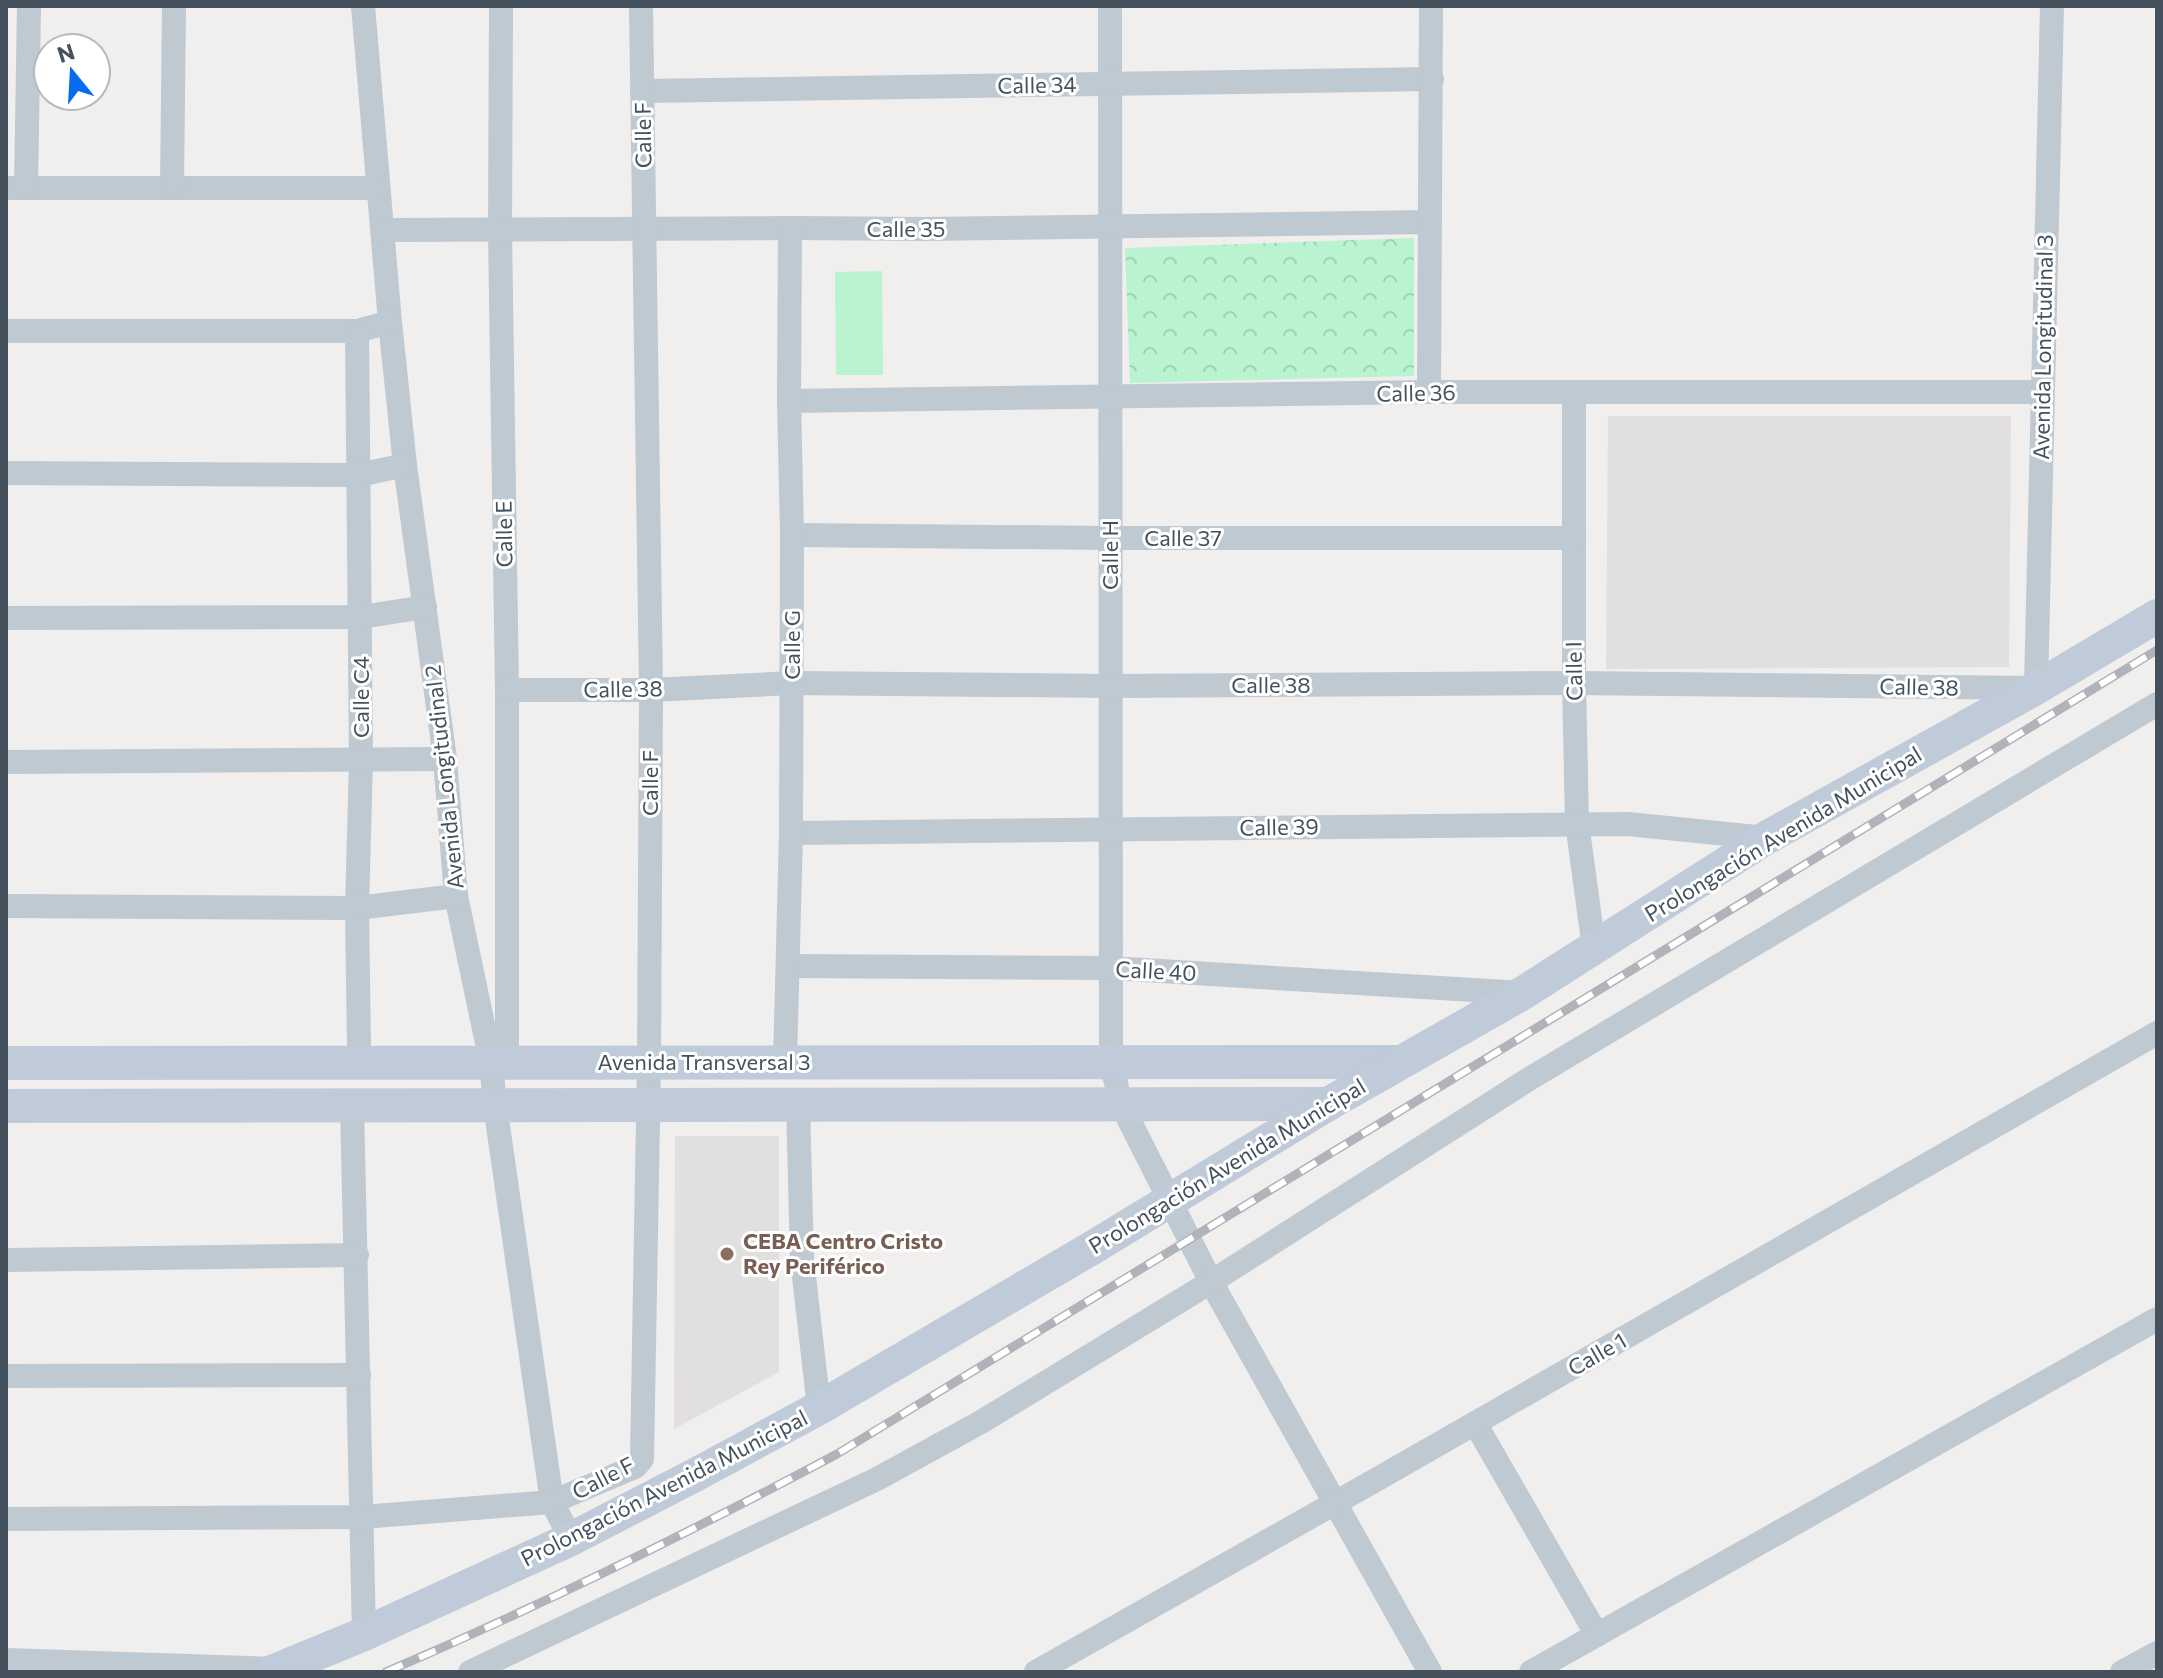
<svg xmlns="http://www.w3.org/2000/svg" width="2163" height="1678" font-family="Commissioner,sans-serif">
	<defs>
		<pattern id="park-crowns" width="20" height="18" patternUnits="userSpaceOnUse" patternTransform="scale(2)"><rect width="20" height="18" fill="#b9f3d0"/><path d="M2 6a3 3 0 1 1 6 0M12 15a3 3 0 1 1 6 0" fill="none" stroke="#a0d2b5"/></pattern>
	</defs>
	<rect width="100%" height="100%" fill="#f1eeee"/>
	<g fill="#e2dfe0">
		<polygon points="1608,416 2011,416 2009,667 1606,669"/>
		<polygon points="675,1136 779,1136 779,1372 674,1429"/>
	</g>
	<polygon fill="url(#park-crowns)" points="1414,238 1414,376 1130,383 1125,248"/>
	<polygon fill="#b9f3d0" points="882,271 883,375 836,375 835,272"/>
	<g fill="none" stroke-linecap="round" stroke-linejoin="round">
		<g stroke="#bec9d2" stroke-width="24">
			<polyline points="363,6 390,322 405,465 445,759 456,896 491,1062 495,1105 552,1502 571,1539"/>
			<polyline points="501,6 500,231 507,690 507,1062"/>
			<polyline points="1110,6 1111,1062 1121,1104 1211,1282 1430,1672"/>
			<polyline points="642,91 1432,79"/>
			<polyline points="6,188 378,188"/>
			<polyline points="26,188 29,6"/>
			<polyline points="172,188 174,6"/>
			<polyline points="383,230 790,228 925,229 1430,222"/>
			<polyline points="6,331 357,331 390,322"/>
			<polyline points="357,331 361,760 357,908 359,1048 357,1062"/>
			<polyline points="1429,392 1431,6"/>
			<polyline points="1574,393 1574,683 1577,823 1594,948"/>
			<polyline points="789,401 1429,392 2042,392"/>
			<polyline points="6,473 359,475 405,465"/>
			<polyline points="792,535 1110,538 1574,538"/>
			<polyline points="6,618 361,617 425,607"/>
			<polyline points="507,690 651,690 792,683 1111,686 1574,683 2036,688 2052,6"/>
			<polyline points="6,762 445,759"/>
			<polyline points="791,833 1628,824 1766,838"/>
			<polyline points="6,906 357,908 456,896"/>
			<polyline points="789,966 1111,968 1523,993"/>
			<polyline points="785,1062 791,833 792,535 789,401 790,228"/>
			<polyline points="798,1104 802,1259 819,1408"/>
			<polyline points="352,1105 364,1634"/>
			<polyline points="6,1260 357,1255"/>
			<polyline points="6,1376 359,1375"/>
			<polyline points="1475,1423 1597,1635"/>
			<polyline points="6,1519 362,1517 552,1502 635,1467 642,1459 649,1062 651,690 641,6"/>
			<polyline points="6,1660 280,1669"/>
			<polyline points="470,1672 877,1479 981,1422 1211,1282 1529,1079 2157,704"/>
			<polyline points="1036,1672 1381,1477 2157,1033"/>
			<polyline points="1531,1672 2157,1319"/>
			<polyline points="2122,1672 2157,1653"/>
		</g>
		<g stroke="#bfcbd9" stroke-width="34">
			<polyline points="6,1063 1398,1062"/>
			<polyline points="6,1106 1328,1104"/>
			<polyline points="272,1672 364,1634 571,1539 695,1475 819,1408 1092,1248 1328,1104 1523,993 1766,838 2036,688 2157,616"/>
		</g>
		<g stroke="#b0b3ba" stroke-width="9">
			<path id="rail" d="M386,1672c154,-66 303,-139 451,-218l1320,-804"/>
		</g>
		<use href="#rail" stroke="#fff" stroke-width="6" stroke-dasharray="18" stroke-linecap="butt"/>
	</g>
	<circle fill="#8d6e63" stroke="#fff" stroke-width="3" cx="727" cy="1254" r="8"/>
	<g text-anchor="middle" stroke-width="6" stroke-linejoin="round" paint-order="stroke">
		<g font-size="22" fill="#45525e" stroke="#fff">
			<text transform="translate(1037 85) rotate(-1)" y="8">Calle 34</text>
			<text transform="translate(643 135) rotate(-91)" y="8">Calle F</text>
			<text x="906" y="237">Calle 35</text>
			<text transform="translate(2043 347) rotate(-89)" y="8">Avenida Longitudinal 3</text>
			<text transform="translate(1416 393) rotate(-1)" y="8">Calle 36</text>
			<text transform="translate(504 534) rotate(-91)" y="8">Calle E</text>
			<text x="1183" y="546">Calle 37</text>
			<text transform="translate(1110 555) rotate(-90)" y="8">Calle H</text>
			<text transform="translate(792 645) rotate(-90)" y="8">Calle G</text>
			<text transform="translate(1574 671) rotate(-91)" y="8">Calle I</text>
			<text x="1271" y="693">Calle 38</text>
			<text transform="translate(1919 687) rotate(1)" y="8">Calle 38</text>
			<text transform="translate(623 689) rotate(-1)" y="8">Calle 38</text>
			<text transform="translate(361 697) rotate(-90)" y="8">Calle C4</text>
			<text transform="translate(444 777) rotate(-96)" y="8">Avenida Longitudinal 2</text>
			<text transform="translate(650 783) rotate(-90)" y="8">Calle F</text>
			<text transform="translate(1279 827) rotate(-1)" y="8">Calle 39</text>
			<text transform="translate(1783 834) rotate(-31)" y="8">Prolongación Avenida Municipal</text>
			<text transform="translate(1156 971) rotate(3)" y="8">Calle 40</text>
			<text x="704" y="1070">Avenida Transversal 3</text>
			<text transform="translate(1227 1166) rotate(-31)" y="8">Prolongación Avenida Municipal</text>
			<text transform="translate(1597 1354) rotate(-30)" y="8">Calle 1</text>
			<text transform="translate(603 1478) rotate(-27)" y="8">Calle F</text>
			<text transform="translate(664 1488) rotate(-27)" y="8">Prolongación Avenida Municipal</text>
		</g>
		<g font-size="22" font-weight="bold" fill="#785e54" stroke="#fff" text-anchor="start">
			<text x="743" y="1249">CEBA Centro Cristo<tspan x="743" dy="25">Rey Periférico</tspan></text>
		</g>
	</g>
	<rect width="2163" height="1678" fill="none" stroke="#45525e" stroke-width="16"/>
	<g transform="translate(72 72) rotate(342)"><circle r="38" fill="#ffffff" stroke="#b5babf" stroke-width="2"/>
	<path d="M0-6L14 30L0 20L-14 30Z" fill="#096bf0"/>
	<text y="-12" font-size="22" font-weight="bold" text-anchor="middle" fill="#45525e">N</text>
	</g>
</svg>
